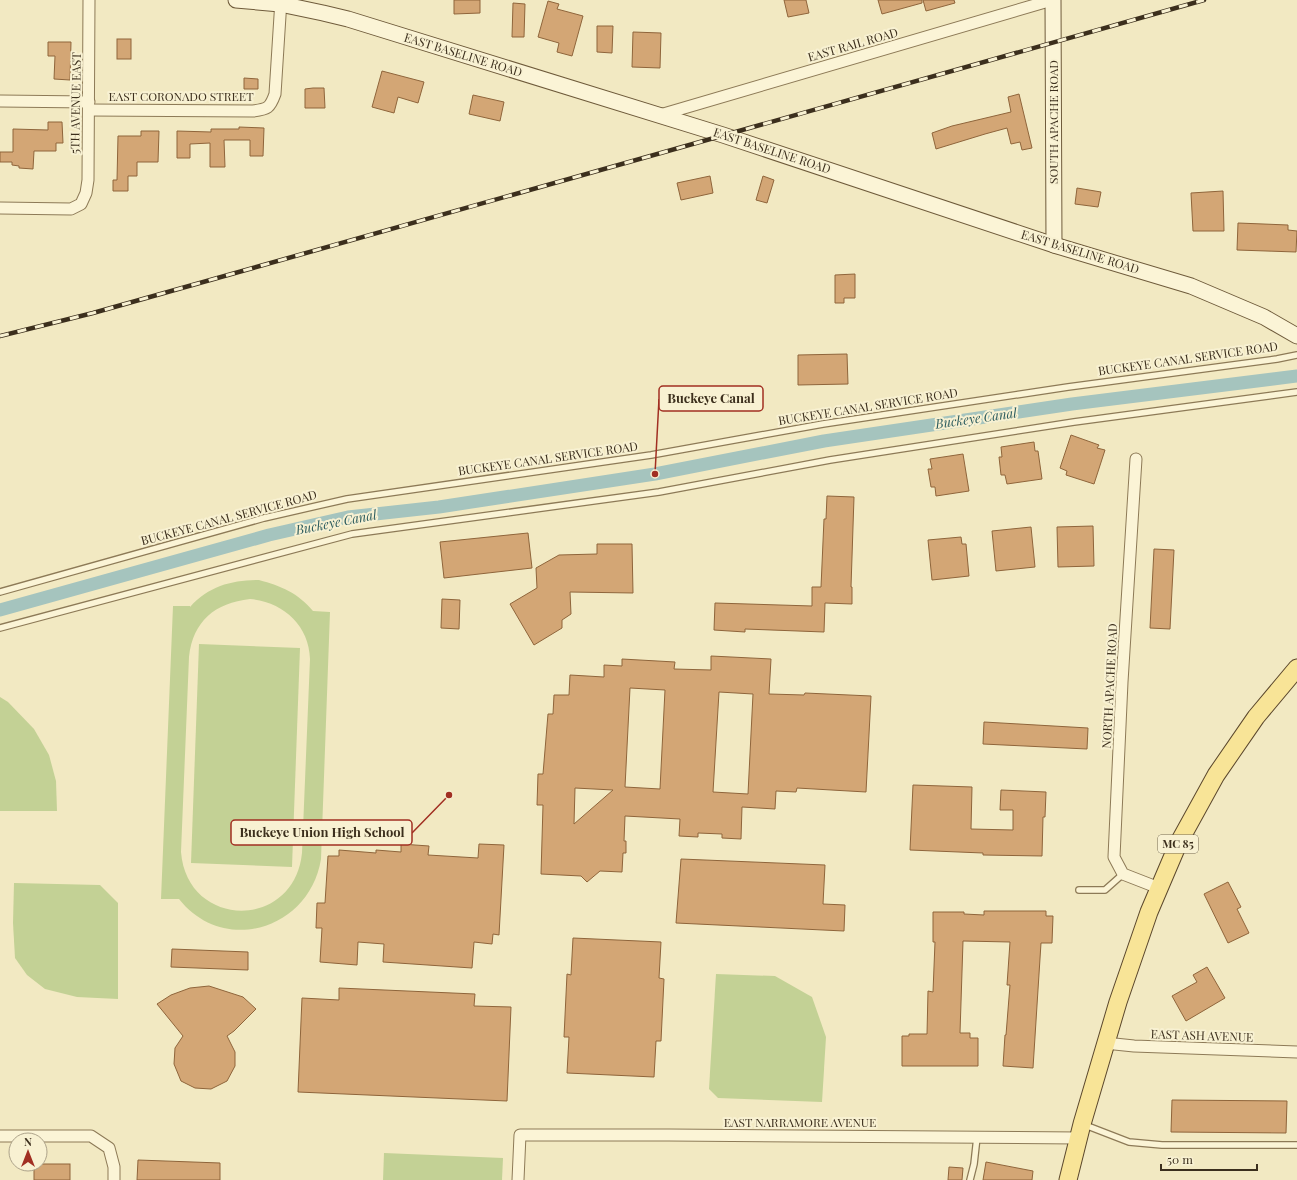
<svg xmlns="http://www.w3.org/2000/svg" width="1297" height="1180" font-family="'Playfair Display',serif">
	<rect width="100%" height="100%" fill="#f2e9c2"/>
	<g fill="#c3d195" fill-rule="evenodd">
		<path d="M259,580c22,6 39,13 54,31l17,1 -9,247c-11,70 -97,97 -142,40h-18l12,-293h17v1c19,-21 42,-27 69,-27zM250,599c33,3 59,26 60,60l-8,194c-8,78 -115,76 -121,-1l8,-195c4,-36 26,-54 61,-58z"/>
		<polygon points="199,644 300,648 292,867 191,863"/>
		<polygon points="0,697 8,702 34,729 49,755 56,781 57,811 0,811"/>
		<polygon points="14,883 100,885 118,903 118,999 77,997 45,989 27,975 15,958 13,923"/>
		<polygon points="716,974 775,976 812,997 826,1037 822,1102 718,1098 709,1089"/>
		<polygon points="384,1153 503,1158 502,1180 383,1180"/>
	</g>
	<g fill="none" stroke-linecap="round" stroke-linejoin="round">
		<polyline stroke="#a5c4be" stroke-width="13" points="0,610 269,535 348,517 439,507 655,474 824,441 1072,404 1297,376"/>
	</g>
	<g fill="#d3a675" stroke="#8f653b" fill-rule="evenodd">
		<polygon points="454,0 480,0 480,13 454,14"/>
		<polygon points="784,0 806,0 809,13 788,17"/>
		<polygon points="878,0 922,0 922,3 882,14"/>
		<polygon points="923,0 954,0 955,3 926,11"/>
		<polygon points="548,1 559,4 557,9 583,16 572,56 557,52 559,43 538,37"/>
		<polygon points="513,3 525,4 524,37 512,37"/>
		<polygon points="597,26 613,26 612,53 597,52"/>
		<polygon points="633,32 661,33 660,68 632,67"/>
		<rect x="117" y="39" width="14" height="20"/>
		<polygon points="48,42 71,42 70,80 54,79 55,56 48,56"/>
		<polygon points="382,71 424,82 418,103 398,97 394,113 372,107"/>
		<polygon points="244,78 258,79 258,89 244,89"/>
		<polygon points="313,88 324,88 325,108 305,108 305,89"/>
		<polygon points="1019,94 1032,148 1022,150 1020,142 1011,144 1007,128 985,134 936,149 932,133 952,126 1011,112 1008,97"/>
		<polygon points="473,95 504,102 500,121 469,114"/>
		<polygon points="48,122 62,122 63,143 56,143 56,151 34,151 33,169 19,168 19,166 12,165 12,162 0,162 0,152 13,152 13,129 48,130"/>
		<polygon points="239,127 264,128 263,156 250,156 250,140 224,140 225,167 210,167 210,143 190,144 190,158 177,158 177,131 211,132 211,129 239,129"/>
		<polygon points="141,131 159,131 158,162 137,162 137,176 128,176 128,191 113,191 113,180 117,180 118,136 141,136"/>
		<polygon points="710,176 713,193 681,200 677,183"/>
		<polygon points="763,176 774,180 767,203 756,200"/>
		<polygon points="1077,188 1101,192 1098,207 1075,204"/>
		<polygon points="1223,191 1224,231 1193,231 1191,193"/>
		<polygon points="1238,223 1288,225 1288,230 1297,231 1296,252 1237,250"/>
		<polygon points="855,274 855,298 844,298 844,303 835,303 835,275"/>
		<polygon points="847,354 848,384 798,385 798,355"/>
		<polygon points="1071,435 1099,445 1097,448 1105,450 1094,484 1066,475 1067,471 1060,468"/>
		<polygon points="1034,442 1035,451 1038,451 1042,479 1007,484 1005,475 1001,475 999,457 1002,457 1001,447"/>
		<polygon points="963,454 969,491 936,496 935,487 931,487 928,469 932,469 930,459"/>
		<polygon points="827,496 854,497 851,587 852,587 852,604 825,603 824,632 745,629 745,632 714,630 715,603 812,606 812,587 821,587 824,519 826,519"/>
		<polygon points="1093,526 1094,566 1058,567 1057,527"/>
		<polygon points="1031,527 1035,567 996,571 992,531"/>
		<polygon points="528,533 532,568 444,578 440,542"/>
		<polygon points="961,537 962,544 966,544 969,576 932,580 928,540"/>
		<polygon points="597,544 632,544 633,593 570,592 571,614 562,620 562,628 534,645 510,604 537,588 536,568 559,555 597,554"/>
		<polygon points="1154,549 1174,550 1170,629 1150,628"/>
		<polygon points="442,599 460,600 459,629 441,628"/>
		<path d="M711,656l60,3 -2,35 35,1 1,-2 66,3 -5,96 -69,-4 -1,4 -20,-1 -1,18 -33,-2 -1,32 -19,-1v-4l-24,-1v4l-19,-1 1,-17 -55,-3 -1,25h2v12h-3l-1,19 -22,-1 -13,11 -6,-6 -40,-2 2,-69h-6l1,-31h5l5,-60h5l1,-19h15l1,-20 34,2v-12l18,1v-7l53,3 -1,7 37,1zM630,688l35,2 -5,99 -35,-2zM719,692l34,2 -5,100 -35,-2zM575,788l38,2 -39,34z"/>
		<polygon points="984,722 1088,728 1087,749 983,744"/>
		<polygon points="913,785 972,787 971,829 1013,830 1013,810 1000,810 1001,790 1046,792 1045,817 1043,817 1042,856 983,855 983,853 910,850"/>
		<polygon points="401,844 429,846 428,855 478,858 479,844 504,845 499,935 493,934 492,944 474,942 472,968 383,962 384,944 358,942 357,965 320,962 322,928 316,928 317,903 325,903 328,856 339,856 339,850 376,853 376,850 401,852"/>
		<polygon points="681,859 825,865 823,904 845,905 844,931 676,923"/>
		<polygon points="1228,882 1241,907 1237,909 1249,933 1228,943 1204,894"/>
		<polygon points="984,911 1046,911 1046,916 1053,916 1052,943 1041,943 1033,1068 1003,1066 1005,1035 1006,1035 1010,985 1007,985 1010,942 963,941 960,1033 970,1033 970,1038 978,1038 978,1066 902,1066 902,1036 909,1036 909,1034 927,1034 928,991 933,992 935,942 933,942 933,912 964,912 964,914 984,915"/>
		<polygon points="573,938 661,942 659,978 664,979 661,1041 656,1041 654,1077 567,1073 569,1037 564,1037 567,974 571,975"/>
		<polygon points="172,949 248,952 248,970 171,967"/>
		<polygon points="1207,967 1225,998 1186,1021 1172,996 1197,982 1193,975"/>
		<polygon points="209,986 243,997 256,1009 234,1031 227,1036 235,1052 235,1066 227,1081 211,1089 195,1088 181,1081 174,1064 175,1048 183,1036 157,1004 171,995 190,988"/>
		<polygon points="339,988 475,994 474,1006 511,1007 507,1101 298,1092 302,998 339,1000"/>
		<polygon points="1172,1100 1287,1101 1286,1133 1171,1132"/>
		<polygon points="138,1160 220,1163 220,1180 137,1180"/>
		<polygon points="986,1162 1033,1171 1032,1180 983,1180"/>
		<rect x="34" y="1164" width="36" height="16"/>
		<polygon points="949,1167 963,1168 962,1180 948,1180"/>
	</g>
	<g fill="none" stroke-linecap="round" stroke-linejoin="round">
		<g stroke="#8d7a57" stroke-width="8">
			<g id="service">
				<polyline points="0,592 264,518 347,499 651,455 823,424 1068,387 1277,359 1297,355"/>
				<polyline points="0,628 352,534 659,492 830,460 1074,422 1297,392"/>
				<polyline points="1079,890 1105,890 1123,874"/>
				<polyline points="1085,1125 1129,1142 1162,1145 1297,1145"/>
				<polyline points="970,1180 974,1164 977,1137"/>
			</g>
		</g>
		<g stroke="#8d7a57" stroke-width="13">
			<g id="minor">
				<polyline points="0,101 89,102"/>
				<path d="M89,110l164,1c15,-2 17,-3 22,-17l6,-94"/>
				<polyline points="660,115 1052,0"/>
				<polyline points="0,208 71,209 81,204 86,193 88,180 89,0"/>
				<polyline points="1136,459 1122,682 1114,857 1123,874 1159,888"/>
				<polyline points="1105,1043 1134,1046 1297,1052"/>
				<polyline points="0,1136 91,1136 109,1148 114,1167 114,1180"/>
				<polyline points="518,1180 520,1135 669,1135 1079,1138"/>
			</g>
		</g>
		<g stroke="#6f5b3b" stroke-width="17">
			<g id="secondary">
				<polyline points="236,0 280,4 323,13 348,19 723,135 1054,245 1191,286 1264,317 1297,336"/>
				<polyline points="1053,0 1054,245"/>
			</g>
		</g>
		<g stroke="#5b472c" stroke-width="19">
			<polyline id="primary" points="1068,1180 1082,1124 1118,1002 1149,912 1178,844 1216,775 1256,717 1297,668"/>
		</g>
		<use href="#service" stroke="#fbf4d6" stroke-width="5.5"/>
		<use href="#minor" stroke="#fbf4d6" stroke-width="11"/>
		<use href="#secondary" stroke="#fbf4d6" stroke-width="15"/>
		<use href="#primary" stroke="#f8e497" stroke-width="17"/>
		<g stroke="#3c2f1d" stroke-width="4.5">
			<polyline id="rail" points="0,336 93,313 1204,0"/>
		</g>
		<use href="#rail" stroke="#f8f1d2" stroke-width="3" stroke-dasharray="9" stroke-linecap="butt"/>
	</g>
	<g text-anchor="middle" stroke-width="4" stroke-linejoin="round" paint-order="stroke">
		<rect fill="#f8f1d2" stroke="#746953" stroke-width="1" x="1158" y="835" width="40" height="18" rx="3"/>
		<g font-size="11" font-weight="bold" fill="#3c2f1d">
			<text x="1178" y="848">MC 85</text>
		</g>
		<g font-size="12" fill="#3c2f1d" stroke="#f8f1d2">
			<text transform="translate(853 45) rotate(-16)" y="4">EAST RAIL ROAD</text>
			<text transform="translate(463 55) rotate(17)" y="4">EAST BASELINE ROAD</text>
			<text x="181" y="101">EAST CORONADO STREET</text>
			<text transform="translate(76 103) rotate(-89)" y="4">5TH AVENUE EAST</text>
			<text transform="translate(1054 122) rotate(-90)" y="4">SOUTH APACHE ROAD</text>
			<text transform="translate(772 151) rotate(18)" y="4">EAST BASELINE ROAD</text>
			<text transform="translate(1080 252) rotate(17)" y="4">EAST BASELINE ROAD</text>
			<text transform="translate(1188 359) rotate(-8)" y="4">BUCKEYE CANAL SERVICE ROAD</text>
			<text transform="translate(868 407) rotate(-9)" y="4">BUCKEYE CANAL SERVICE ROAD</text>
			<text transform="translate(548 459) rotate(-8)" y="4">BUCKEYE CANAL SERVICE ROAD</text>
			<text transform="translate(229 518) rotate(-15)" y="4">BUCKEYE CANAL SERVICE ROAD</text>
			<text transform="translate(1110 686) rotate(-87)" y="4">NORTH APACHE ROAD</text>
			<text transform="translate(1202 1036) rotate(2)" y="4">EAST ASH AVENUE</text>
			<text x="800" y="1127">EAST NARRAMORE AVENUE</text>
		</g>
		<g font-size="13" font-style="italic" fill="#2b5b5d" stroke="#f8f1d2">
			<text transform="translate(976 418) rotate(-8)" y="5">Buckeye Canal</text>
			<text transform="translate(336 522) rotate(-11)" y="5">Buckeye Canal</text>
		</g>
	</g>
	<path fill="none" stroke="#a12f22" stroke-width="1.5" d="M655 474L659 399M449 795L412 833"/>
	<g fill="#a12f22" stroke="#f8f1d2" stroke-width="1.5">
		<circle cx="655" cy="474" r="4"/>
		<circle cx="449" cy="795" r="4"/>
	</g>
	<g fill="#f8f1d2" stroke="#a12f22" stroke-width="1.5">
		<rect x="659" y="386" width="104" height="25" rx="4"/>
		<rect x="231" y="820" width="181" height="25" rx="4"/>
	</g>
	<g font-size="13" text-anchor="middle" font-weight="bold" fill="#3c2f1d">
		<text x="711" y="403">Buckeye Canal</text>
		<text x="322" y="837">Buckeye Union High School</text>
	</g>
	<g transform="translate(28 1152)"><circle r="19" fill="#f8f1d2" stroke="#ada38a"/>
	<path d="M0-3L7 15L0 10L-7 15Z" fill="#a12f22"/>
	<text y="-6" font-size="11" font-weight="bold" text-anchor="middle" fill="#3c2f1d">N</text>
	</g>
	<path d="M1161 1164v6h96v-6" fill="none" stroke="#3c2f1d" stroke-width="2"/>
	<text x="1167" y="1164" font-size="12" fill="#3c2f1d" stroke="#f8f1d2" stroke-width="3" paint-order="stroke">50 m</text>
</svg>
